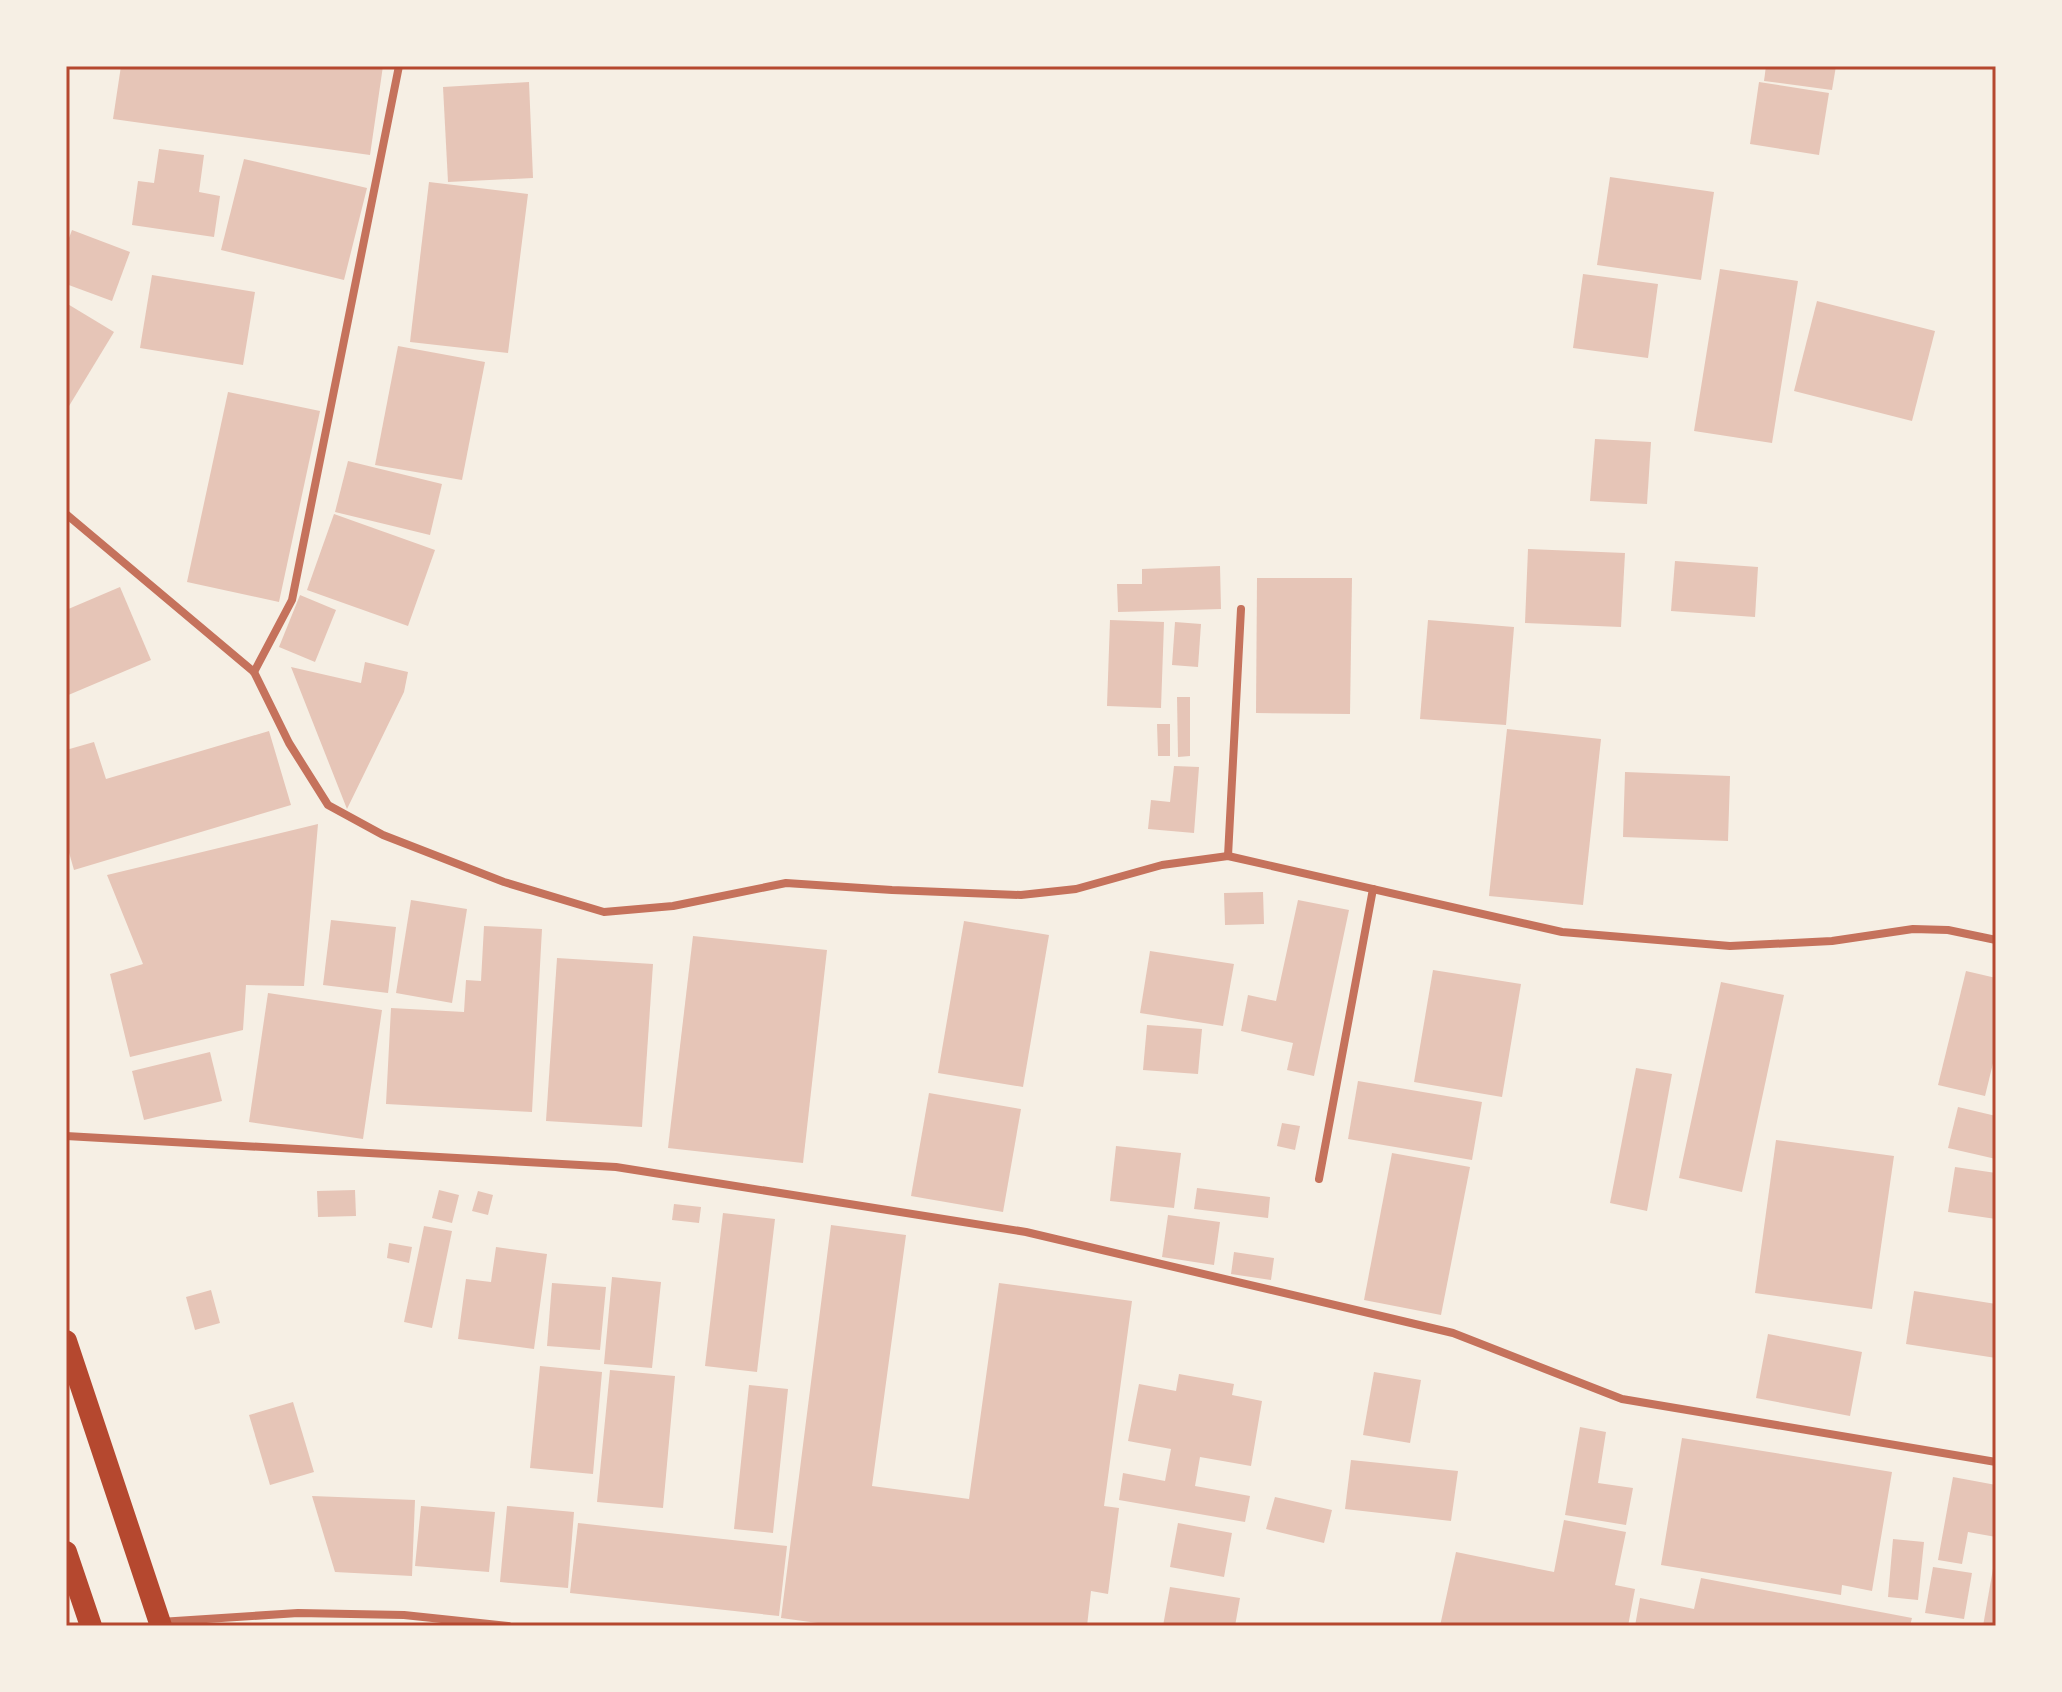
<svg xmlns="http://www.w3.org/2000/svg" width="2062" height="1692" font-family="'Sofia Sans Condensed',sans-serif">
	<rect width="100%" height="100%" fill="#f6efe4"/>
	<g fill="#e6c5b7">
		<polygon points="121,66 383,66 370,155 113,119"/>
		<polygon points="1766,66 1836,66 1832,90 1764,81"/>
		<polygon points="529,82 533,178 448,182 443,87"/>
		<polygon points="1759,82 1829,93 1819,155 1750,144"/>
		<polygon points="159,149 204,155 199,192 220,196 214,237 132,225 138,181 154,183"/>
		<polygon points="244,159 367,188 344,280 221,250"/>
		<polygon points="1610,177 1714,192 1701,280 1597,265"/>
		<polygon points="429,182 528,194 508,353 410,342"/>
		<polygon points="72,230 130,252 112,301 66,284 66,246"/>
		<polygon points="1720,269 1798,281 1772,443 1694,431"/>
		<polygon points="1583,274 1658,284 1648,358 1573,348"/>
		<polygon points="152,275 255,292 243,365 140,348"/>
		<polygon points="1817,301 1935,331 1912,421 1794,391"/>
		<polygon points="66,303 114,332 66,411"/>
		<polygon points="398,346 485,362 462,480 375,465"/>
		<polygon points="228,392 320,411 279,602 187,582"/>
		<polygon points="1595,439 1651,442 1647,504 1590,501"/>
		<polygon points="348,461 442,484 430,535 335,512"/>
		<polygon points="334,514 435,550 408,626 307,590"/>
		<polygon points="1528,549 1625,553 1621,627 1525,623"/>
		<polygon points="1675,561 1758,567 1755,617 1671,611"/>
		<polygon points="1220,566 1221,609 1118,612 1117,584 1142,584 1142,569"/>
		<polygon points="1257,578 1352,578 1350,714 1256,713"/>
		<polygon points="120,587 151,660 66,696 66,610"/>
		<polygon points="300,595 336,610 315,662 279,647"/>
		<polygon points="1110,620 1164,622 1161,708 1107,706"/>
		<polygon points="1428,620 1514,627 1506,725 1420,719"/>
		<polygon points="1175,622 1201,624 1198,667 1172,665"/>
		<polygon points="365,662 408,672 404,692 347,809 291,667 361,683"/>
		<polygon points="1177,697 1190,697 1190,756 1178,757"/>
		<polygon points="1157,724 1170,724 1170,756 1158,756"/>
		<polygon points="1507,729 1601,739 1583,905 1489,896"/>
		<polygon points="269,731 291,805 74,870 66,842 66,750 94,742 106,779"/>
		<polygon points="1174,766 1199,767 1194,833 1148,829 1151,800 1170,802"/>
		<polygon points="1625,772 1730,776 1728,841 1623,837"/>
		<polygon points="318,824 304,986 246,985 243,1030 130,1057 110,974 143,964 107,875"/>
		<polygon points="1263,892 1264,924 1225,925 1224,893"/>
		<polygon points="411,900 467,909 452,1003 396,993"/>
		<polygon points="1298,900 1349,910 1314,1076 1287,1070 1293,1043 1241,1031 1248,995 1276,1001"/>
		<polygon points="331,920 396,927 388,993 323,985"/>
		<polygon points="964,921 1049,935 1023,1087 938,1073"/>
		<polygon points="484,926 542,929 532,1112 386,1104 391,1008 464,1012 466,980 481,981"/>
		<polygon points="693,936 827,950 803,1163 668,1148"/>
		<polygon points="1150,951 1234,964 1223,1026 1140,1013"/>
		<polygon points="557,958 653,964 642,1127 546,1121"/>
		<polygon points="1433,970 1521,984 1502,1097 1414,1082"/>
		<polygon points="1966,971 1996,978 1996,1051 1985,1096 1938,1085"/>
		<polygon points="1721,982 1784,995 1742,1192 1679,1178"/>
		<polygon points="268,993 382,1010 363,1139 249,1122"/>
		<polygon points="1147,1025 1202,1029 1198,1074 1143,1070"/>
		<polygon points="210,1052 222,1101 144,1120 132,1071"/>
		<polygon points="1636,1068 1672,1074 1647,1211 1610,1203"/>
		<polygon points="1358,1081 1482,1102 1472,1160 1348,1139"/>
		<polygon points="929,1093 1021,1109 1003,1212 911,1196"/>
		<polygon points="1958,1107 1996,1116 1996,1159 1948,1148"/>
		<polygon points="1282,1123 1300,1126 1295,1150 1277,1146"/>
		<polygon points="1776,1140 1894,1156 1872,1309 1755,1293"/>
		<polygon points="1116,1146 1181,1153 1174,1208 1110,1201"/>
		<polygon points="1392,1153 1470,1167 1441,1315 1364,1300"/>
		<polygon points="1955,1167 1996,1173 1996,1219 1948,1212"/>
		<polygon points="1197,1188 1270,1197 1268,1218 1194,1209"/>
		<polygon points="355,1190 356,1216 318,1217 317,1191"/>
		<polygon points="439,1190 459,1195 452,1223 432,1218"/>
		<polygon points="478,1191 493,1195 488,1215 472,1211"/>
		<polygon points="674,1204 701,1207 699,1223 672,1220"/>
		<polygon points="723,1213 775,1219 757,1372 705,1366"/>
		<polygon points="1168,1215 1220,1222 1214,1265 1162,1257"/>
		<polygon points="831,1225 906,1235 872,1486 969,1499 999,1283 1132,1301 1104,1506 1119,1508 1108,1594 1091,1591 1087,1626 840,1626 781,1618"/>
		<polygon points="424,1226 452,1231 432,1328 404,1322"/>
		<polygon points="389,1243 412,1247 409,1263 387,1258"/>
		<polygon points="496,1247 547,1254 534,1349 458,1339 466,1279 491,1282"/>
		<polygon points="1234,1252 1274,1258 1271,1280 1231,1274"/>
		<polygon points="612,1277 661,1282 652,1368 604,1364"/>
		<polygon points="552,1283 606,1287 600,1350 547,1346"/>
		<polygon points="211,1290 220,1323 195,1330 186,1297"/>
		<polygon points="1914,1291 1996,1304 1996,1358 1906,1344"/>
		<polygon points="1768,1334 1862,1352 1850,1416 1756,1398"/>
		<polygon points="540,1366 602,1372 593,1474 530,1468"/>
		<polygon points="610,1370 675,1376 663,1508 597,1502"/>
		<polygon points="1374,1372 1421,1380 1410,1443 1363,1435"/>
		<polygon points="1179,1374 1234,1384 1232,1395 1262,1401 1251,1466 1200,1457 1195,1486 1250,1496 1245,1522 1119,1500 1123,1473 1165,1481 1171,1449 1128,1441 1139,1384 1176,1391"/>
		<polygon points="749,1385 788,1389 773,1533 734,1529"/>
		<polygon points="293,1402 314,1472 270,1485 249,1415"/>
		<polygon points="1580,1427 1606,1432 1598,1483 1633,1488 1626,1525 1565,1515"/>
		<polygon points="1682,1438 1892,1472 1872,1591 1842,1585 1841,1595 1661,1565"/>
		<polygon points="1351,1460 1458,1471 1451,1521 1345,1509"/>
		<polygon points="1953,1477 1996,1485 1996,1537 1968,1532 1962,1564 1938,1560"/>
		<polygon points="312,1496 415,1500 412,1576 335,1572"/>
		<polygon points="1275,1497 1332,1510 1324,1543 1266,1529"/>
		<polygon points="421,1506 495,1512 489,1572 415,1566"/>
		<polygon points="507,1506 574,1512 568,1588 500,1582"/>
		<polygon points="1564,1520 1626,1532 1615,1585 1635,1589 1628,1626 1440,1626 1456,1552 1554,1572"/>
		<polygon points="578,1523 787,1546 779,1616 570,1593"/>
		<polygon points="1178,1523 1232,1533 1224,1577 1170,1567"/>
		<polygon points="1893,1539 1924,1542 1918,1600 1888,1597"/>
		<polygon points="1994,1563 1996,1626 1983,1626"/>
		<polygon points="1933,1567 1972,1573 1964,1619 1925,1613"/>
		<polygon points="1701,1578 1912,1618 1910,1626 1635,1626 1640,1598 1694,1609"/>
		<polygon points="1170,1587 1240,1598 1235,1626 1163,1626"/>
	</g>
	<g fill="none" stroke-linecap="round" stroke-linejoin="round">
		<g stroke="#c5725c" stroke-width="8">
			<polyline points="66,514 254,672 289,743 328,805 383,835 504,882 604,912 673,906 786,883 892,890 1021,895 1076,889 1162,865 1228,856 1562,932 1730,946 1832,941 1913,929 1948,930 1996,940"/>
			<polyline points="254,672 292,600 399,66"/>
			<polyline points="1228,856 1241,609"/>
			<polyline points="66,1136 616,1167 1026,1232 1453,1333 1622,1399 1996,1462"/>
			<polyline points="1319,1179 1373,889"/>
			<polyline points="160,1622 298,1613 404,1615 508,1626"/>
		</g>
		<g stroke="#b5482f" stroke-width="22">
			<polyline points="66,1341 161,1626"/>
			<polyline points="66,1552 91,1626"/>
		</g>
	</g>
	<rect width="2062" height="1692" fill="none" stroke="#f6efe4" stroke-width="136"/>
	<rect x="68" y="68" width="1926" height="1556" fill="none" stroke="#b5482f" stroke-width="3"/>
</svg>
